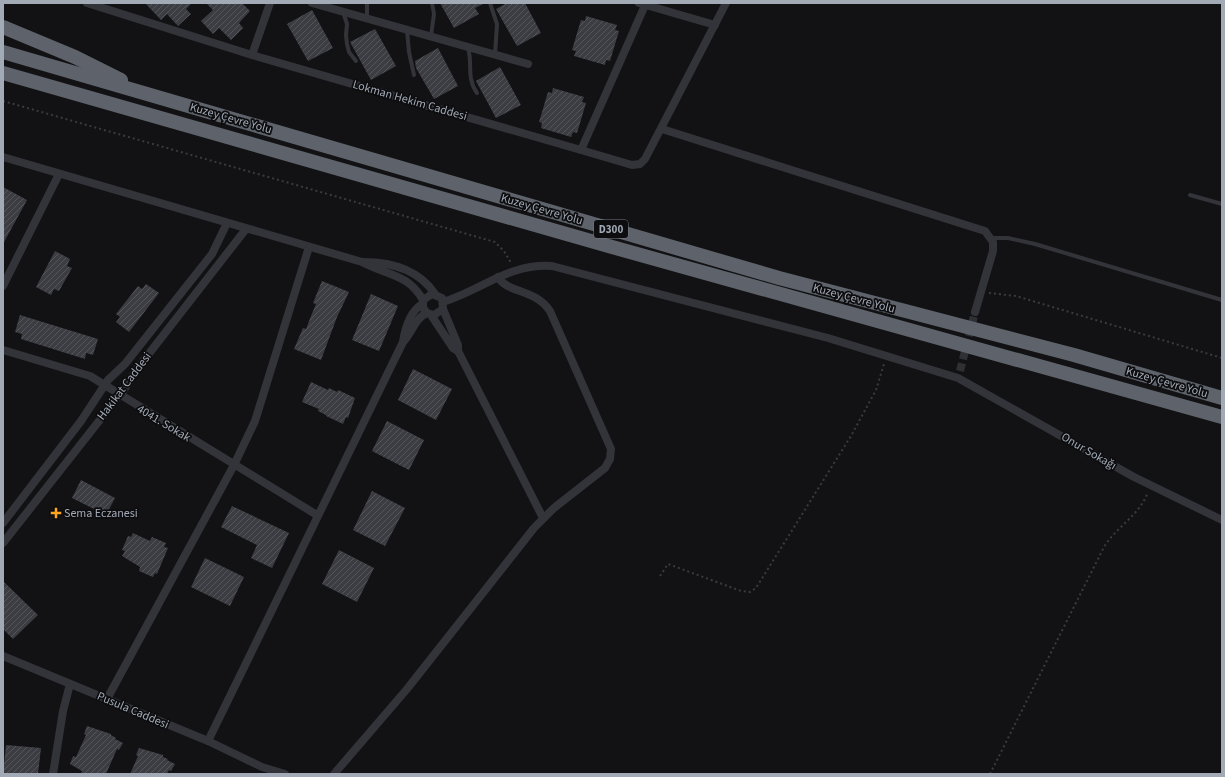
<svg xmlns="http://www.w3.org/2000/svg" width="1225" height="777" font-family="'Source Sans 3',sans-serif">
	<defs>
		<pattern id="building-hatch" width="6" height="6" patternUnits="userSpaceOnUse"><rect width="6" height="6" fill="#3c3d42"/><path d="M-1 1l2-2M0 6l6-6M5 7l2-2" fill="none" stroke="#55565b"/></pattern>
	</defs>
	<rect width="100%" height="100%" fill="#121214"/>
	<g fill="url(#building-hatch)">
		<polygon points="145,3 192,3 186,9 191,14 178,26 167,14 161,20"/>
		<polygon points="206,3 242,3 250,11 239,23 243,28 231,40 219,28 213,34 201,21 213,10"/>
		<polygon points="440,3 485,3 475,8 479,14 454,28"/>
		<polygon points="507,3 525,3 541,33 517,46 496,9"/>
		<polygon points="312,10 333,48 308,61 287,24"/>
		<polygon points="586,16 617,25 615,30 619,31 610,61 606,60 605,65 574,56 576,51 572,50 581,20 585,21"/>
		<polygon points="375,29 396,66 371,80 350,42"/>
		<polygon points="438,48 458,86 434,99 416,68 415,61"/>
		<polygon points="500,67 521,105 496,118 476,81"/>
		<polygon points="553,88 584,97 582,102 586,103 577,133 573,132 571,137 541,128 542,123 539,122 548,92 552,93"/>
		<polygon points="3,187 27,200 3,244"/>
		<polygon points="55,251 70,259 67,266 72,268 59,291 54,289 51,295 36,287"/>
		<polygon points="322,281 349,292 337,317 321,360 294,349 303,328 306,329 311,316 316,304 313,303"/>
		<polygon points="146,284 159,293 129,332 116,322 120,317 116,314 138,286 142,289"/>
		<polygon points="371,294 398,306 379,351 352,340"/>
		<polygon points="20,315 98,339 93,355 86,353 85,359 21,339 22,334 15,332"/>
		<polygon points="413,369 452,389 436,420 398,400"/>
		<polygon points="311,382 328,390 329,388 337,392 338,390 355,398 348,418 346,417 343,424 326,416 326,415 318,411 319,409 302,402"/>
		<polygon points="387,421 424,440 409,470 372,451"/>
		<polygon points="81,480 115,498 106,515 72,498"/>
		<polygon points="372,491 405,508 385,546 353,530"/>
		<polygon points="232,506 289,533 272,568 251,558 257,545 221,527"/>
		<polygon points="133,533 150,541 152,537 166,543 164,547 168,548 157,574 155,573 153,577 139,571 140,567 122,556 125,551 122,550 128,536 131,537"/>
		<polygon points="339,550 374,568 357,602 322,584"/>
		<polygon points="205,558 244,577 230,606 191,587"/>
		<polygon points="3,581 38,615 13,639 3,629"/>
		<polygon points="87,726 111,734 111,735 116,738 115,739 123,743 119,750 117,749 106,774 81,774 82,771 70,764 73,756 76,757 86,735 84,734"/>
		<polygon points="6,745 41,748 38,774 3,774"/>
		<polygon points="139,748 163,755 163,757 168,759 167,760 175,764 171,771 169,770 167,774 130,774 138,756 136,755"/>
	</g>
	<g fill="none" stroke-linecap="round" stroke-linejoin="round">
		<polyline stroke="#2f3034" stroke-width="8" stroke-dasharray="8 4" stroke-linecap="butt" points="960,371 975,312"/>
		<g stroke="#393b40" stroke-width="2" stroke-dasharray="2 3" stroke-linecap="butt">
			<polyline points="3,101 495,242 504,251 511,263"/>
			<polyline points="989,293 1016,296 1222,358"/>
			<polyline points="660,576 668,564 741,591 750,592 756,588 851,436 876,390 884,364"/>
			<path d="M990,774l114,-227c13,-21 35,-31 44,-55"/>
		</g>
		<g stroke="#333439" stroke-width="4">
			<polyline points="490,3 497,24 495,55"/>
			<polyline points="343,12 347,24 346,35 347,44 349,52 356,61"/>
			<polyline points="367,18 367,3"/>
			<polyline points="407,30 409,52 414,75"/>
			<polyline points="431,36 434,14 432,3"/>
			<path d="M468,48c5,16 -2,30 9,45"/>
			<polyline points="1190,195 1222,204"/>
			<polyline points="991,238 1008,238 1035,244 1222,300"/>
		</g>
		<g stroke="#333439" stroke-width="8">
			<polyline points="87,3 252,55 581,150 646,3"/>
			<polyline points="312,3 528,64"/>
			<polyline points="639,3 715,25"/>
			<polyline points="252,55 270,3"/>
			<polyline points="662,129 985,231 993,242 993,251 975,312"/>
			<polyline points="581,150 632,165 640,164 645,159 726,3"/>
			<path d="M3,157l359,105c26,14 45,11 61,38"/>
			<path d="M363,262c29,0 56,8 72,32"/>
			<polyline points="3,286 59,174"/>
			<path d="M443,302c39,-12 66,-39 109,-36l276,72 130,40 176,99 88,43"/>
			<polyline points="443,309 434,315 427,313 423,308 423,300 432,294 442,298 443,309 458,345 458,351 543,518"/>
			<polyline points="431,315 453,348 458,351"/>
			<path d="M403,342c9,-9 12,-24 24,-29"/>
			<polyline points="3,350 90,376 317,515"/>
			<polyline points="3,523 81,421 108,380 125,364 212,254 227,223"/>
			<polyline points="3,543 125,388 137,369 246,229"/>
			<polyline points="3,656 208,741 262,767 285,774"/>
			<polyline points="107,699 234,465 255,421 309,247"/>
			<path d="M208,741l195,-399c2,-14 7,-30 19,-38"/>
			<polyline points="53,774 63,711 70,684"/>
			<path d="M334,774l73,-85 127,-161 20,-20 51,-40 5,-9 1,-10 -61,-138c-16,-23 -42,-17 -52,-34"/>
		</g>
		<g stroke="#5e636b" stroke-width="14">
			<polyline points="3,27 75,57 121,80"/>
			<polyline points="3,52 779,278 1074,355 1222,398"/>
			<polyline points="3,73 612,247 1222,417"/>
		</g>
	</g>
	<path fill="#ffa41f" stroke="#0d0d0f" stroke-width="1.5" d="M54 507h4v4h4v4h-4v4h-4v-4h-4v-4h4z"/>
	<g text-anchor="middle" stroke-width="3.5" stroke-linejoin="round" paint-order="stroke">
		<rect fill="#0d0d0f" stroke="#757b84" stroke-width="1" x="594" y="220" width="34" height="18" rx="3"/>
		<g font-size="11" font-weight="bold" fill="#a2aab6">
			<text x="611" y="233">D300</text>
		</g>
		<g font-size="12" fill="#a2aab6" stroke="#0d0d0f">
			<text transform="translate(410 100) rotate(16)" y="4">Lokman Hekim Caddesi</text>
			<text transform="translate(231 118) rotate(16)" y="4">Kuzey Çevre Yolu</text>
			<text transform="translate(542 209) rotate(16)" y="4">Kuzey Çevre Yolu</text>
			<text transform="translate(854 298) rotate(15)" y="4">Kuzey Çevre Yolu</text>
			<text transform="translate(1167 382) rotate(16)" y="4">Kuzey Çevre Yolu</text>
			<text transform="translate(124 386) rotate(-53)" y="4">Hakikat Caddesi</text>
			<text transform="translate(164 423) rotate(31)" y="4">4041. Sokak</text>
			<text transform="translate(1089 451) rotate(30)" y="4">Onur Sokağı</text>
			<text transform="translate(133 710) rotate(23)" y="4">Pusula Caddesi</text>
		</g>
		<g font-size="12" fill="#a2aab6" stroke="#0d0d0f" text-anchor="start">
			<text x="64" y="517">Sema Eczanesi</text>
		</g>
	</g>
	<rect width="1225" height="777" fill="none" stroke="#a2aab6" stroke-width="8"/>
</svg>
